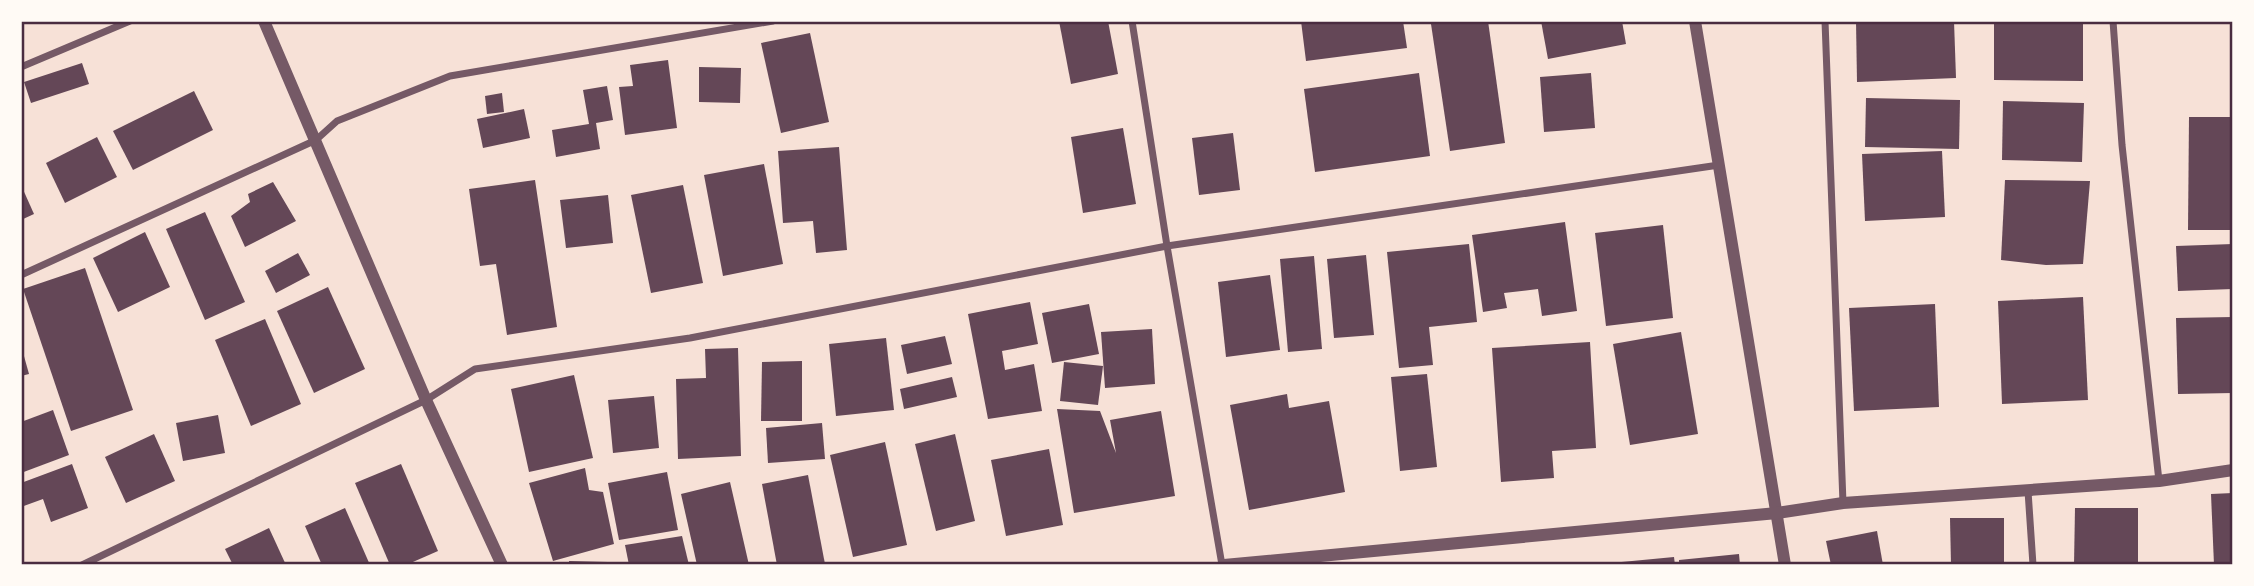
<svg xmlns="http://www.w3.org/2000/svg" width="2254" height="586" font-family="Inter,sans-serif">
	<rect width="100%" height="100%" fill="#f7e1d7"/>
	<g fill="#644757">
		<polygon points="1059,21 1108,21 1118,74 1071,84"/>
		<polygon points="1301,21 1403,21 1407,48 1306,61"/>
		<polygon points="1452,21 1488,21 1505,143 1450,151 1431,24"/>
		<polygon points="1541,21 1622,21 1626,44 1548,59"/>
		<polygon points="1856,21 1954,21 1956,78 1857,82"/>
		<polygon points="1994,21 2083,21 2083,81 1994,80"/>
		<polygon points="810,33 829,122 781,133 761,43"/>
		<polygon points="668,60 677,128 625,135 619,87 633,86 630,65"/>
		<polygon points="82,63 89,84 31,103 24,82"/>
		<polygon points="699,67 741,68 740,103 699,102"/>
		<polygon points="1419,73 1430,156 1315,172 1304,89"/>
		<polygon points="1591,73 1595,128 1544,132 1540,77"/>
		<polygon points="607,86 613,120 596,123 600,149 556,157 552,130 589,124 583,90"/>
		<polygon points="194,91 213,130 133,170 113,131"/>
		<polygon points="502,93 504,112 487,114 485,96"/>
		<polygon points="1866,98 1960,100 1959,149 1865,147"/>
		<polygon points="2003,101 2084,103 2082,162 2002,160"/>
		<polygon points="524,109 530,138 483,148 477,119"/>
		<polygon points="2189,117 2233,117 2233,230 2188,230"/>
		<polygon points="1123,128 1136,204 1083,213 1071,137"/>
		<polygon points="1233,133 1240,190 1199,195 1192,138"/>
		<polygon points="97,137 117,177 65,203 46,163"/>
		<polygon points="839,147 847,250 816,253 813,221 783,223 778,151"/>
		<polygon points="1942,151 1945,217 1865,221 1862,154"/>
		<polygon points="764,164 783,264 723,276 704,175"/>
		<polygon points="535,180 557,327 507,335 496,264 480,266 469,189"/>
		<polygon points="2005,180 2090,181 2083,264 2046,265 2001,260"/>
		<polygon points="273,182 296,221 245,247 231,216 250,202 248,194"/>
		<polygon points="21,185 34,214 21,220"/>
		<polygon points="683,185 703,283 651,293 631,195"/>
		<polygon points="608,195 613,243 566,248 560,200"/>
		<polygon points="205,212 245,302 205,320 166,229"/>
		<polygon points="1565,222 1577,311 1542,316 1538,289 1504,293 1507,308 1483,312 1472,235"/>
		<polygon points="1663,225 1673,318 1606,326 1595,233"/>
		<polygon points="145,232 170,287 118,312 93,258"/>
		<polygon points="1469,244 1477,322 1429,327 1433,365 1399,368 1387,252"/>
		<polygon points="2233,244 2233,289 2178,291 2176,246"/>
		<polygon points="298,253 310,275 276,293 265,271"/>
		<polygon points="1366,255 1374,335 1334,338 1327,259"/>
		<polygon points="1314,256 1322,349 1288,352 1280,259"/>
		<polygon points="85,268 133,410 71,431 23,289"/>
		<polygon points="1270,275 1280,350 1226,357 1218,282"/>
		<polygon points="328,287 365,369 314,393 277,311"/>
		<polygon points="2083,297 2088,400 2002,404 1998,301"/>
		<polygon points="1030,302 1038,344 1002,351 1005,370 1034,364 1042,411 988,419 968,314"/>
		<polygon points="1089,304 1099,354 1052,363 1042,313"/>
		<polygon points="1935,304 1939,407 1854,411 1849,308"/>
		<polygon points="2233,317 2233,393 2178,394 2176,318"/>
		<polygon points="265,319 301,404 251,426 215,340"/>
		<polygon points="1152,329 1155,384 1105,388 1101,332"/>
		<polygon points="1681,332 1698,434 1630,445 1613,344"/>
		<polygon points="945,336 952,364 907,374 901,345"/>
		<polygon points="886,338 894,410 836,416 829,344"/>
		<polygon points="1590,342 1596,448 1552,451 1554,478 1501,482 1492,348"/>
		<polygon points="738,348 741,456 678,459 676,379 706,378 705,349"/>
		<polygon points="22,349 29,374 21,376 21,350"/>
		<polygon points="802,361 802,421 761,421 762,362"/>
		<polygon points="1064,362 1103,366 1098,405 1060,401"/>
		<polygon points="1427,374 1437,467 1400,471 1391,377"/>
		<polygon points="574,375 593,458 529,472 511,389"/>
		<polygon points="952,377 957,397 904,409 900,389"/>
		<polygon points="1287,394 1289,408 1329,401 1345,492 1249,510 1230,405"/>
		<polygon points="654,396 659,448 613,453 608,400"/>
		<polygon points="1057,409 1100,411 1116,453 1110,420 1161,411 1175,496 1074,513"/>
		<polygon points="53,410 69,455 21,473 21,422"/>
		<polygon points="218,415 225,453 183,461 176,423"/>
		<polygon points="822,423 825,459 768,463 766,428"/>
		<polygon points="154,434 175,481 126,503 105,457"/>
		<polygon points="955,434 975,521 936,531 915,444"/>
		<polygon points="885,442 907,545 853,557 830,455"/>
		<polygon points="1049,449 1063,525 1006,536 991,460"/>
		<polygon points="72,464 88,508 51,522 43,499 21,507 21,483"/>
		<polygon points="401,464 438,551 406,565 390,565 355,483"/>
		<polygon points="585,468 589,490 603,492 614,544 553,561 529,483"/>
		<polygon points="667,472 678,530 619,540 608,483"/>
		<polygon points="808,475 825,564 777,565 762,484"/>
		<polygon points="730,482 749,565 697,565 681,494"/>
		<polygon points="2233,493 2233,565 2214,565 2211,494"/>
		<polygon points="345,508 370,565 322,565 305,526"/>
		<polygon points="2075,508 2138,508 2138,565 2074,565"/>
		<polygon points="1950,518 2004,518 2004,565 1951,565"/>
		<polygon points="269,528 286,565 233,565 225,549"/>
		<polygon points="1877,531 1883,565 1831,565 1826,541"/>
		<polygon points="682,536 689,565 629,565 625,545"/>
		<polygon points="1739,554 1740,565 1679,565 1679,560"/>
		<polygon points="1674,557 1675,565 1611,565 1611,563"/>
		<polygon points="569,561 608,562 608,565 569,565"/>
	</g>
	<g fill="none" stroke-linecap="round" stroke-linejoin="round">
		<g stroke="#755966" stroke-width="7">
			<polyline points="1132,21 1167,246 1222,565"/>
			<polyline points="1825,21 1843,503"/>
			<polyline points="2113,21 2122,145 2159,481"/>
			<polyline points="21,67 130,21"/>
			<polyline points="21,275 316,140 337,121 450,76 773,21"/>
			<polyline points="2028,491 2033,565"/>
			<polyline points="82,565 426,400 475,369 690,338 1167,246 1719,165"/>
		</g>
		<g stroke="#755966" stroke-width="12">
			<polyline points="264,21 426,400 502,565"/>
			<polyline points="1695,21 1785,565"/>
			<polyline points="1224,565 1777,513 1843,503 2159,481 2233,470"/>
		</g>
	</g>
	<rect width="2254" height="586" fill="none" stroke="#fffaf5" stroke-width="46"/>
	<rect x="23" y="23" width="2208" height="540" fill="none" stroke="#4a2c40" stroke-width="2.5"/>
</svg>
